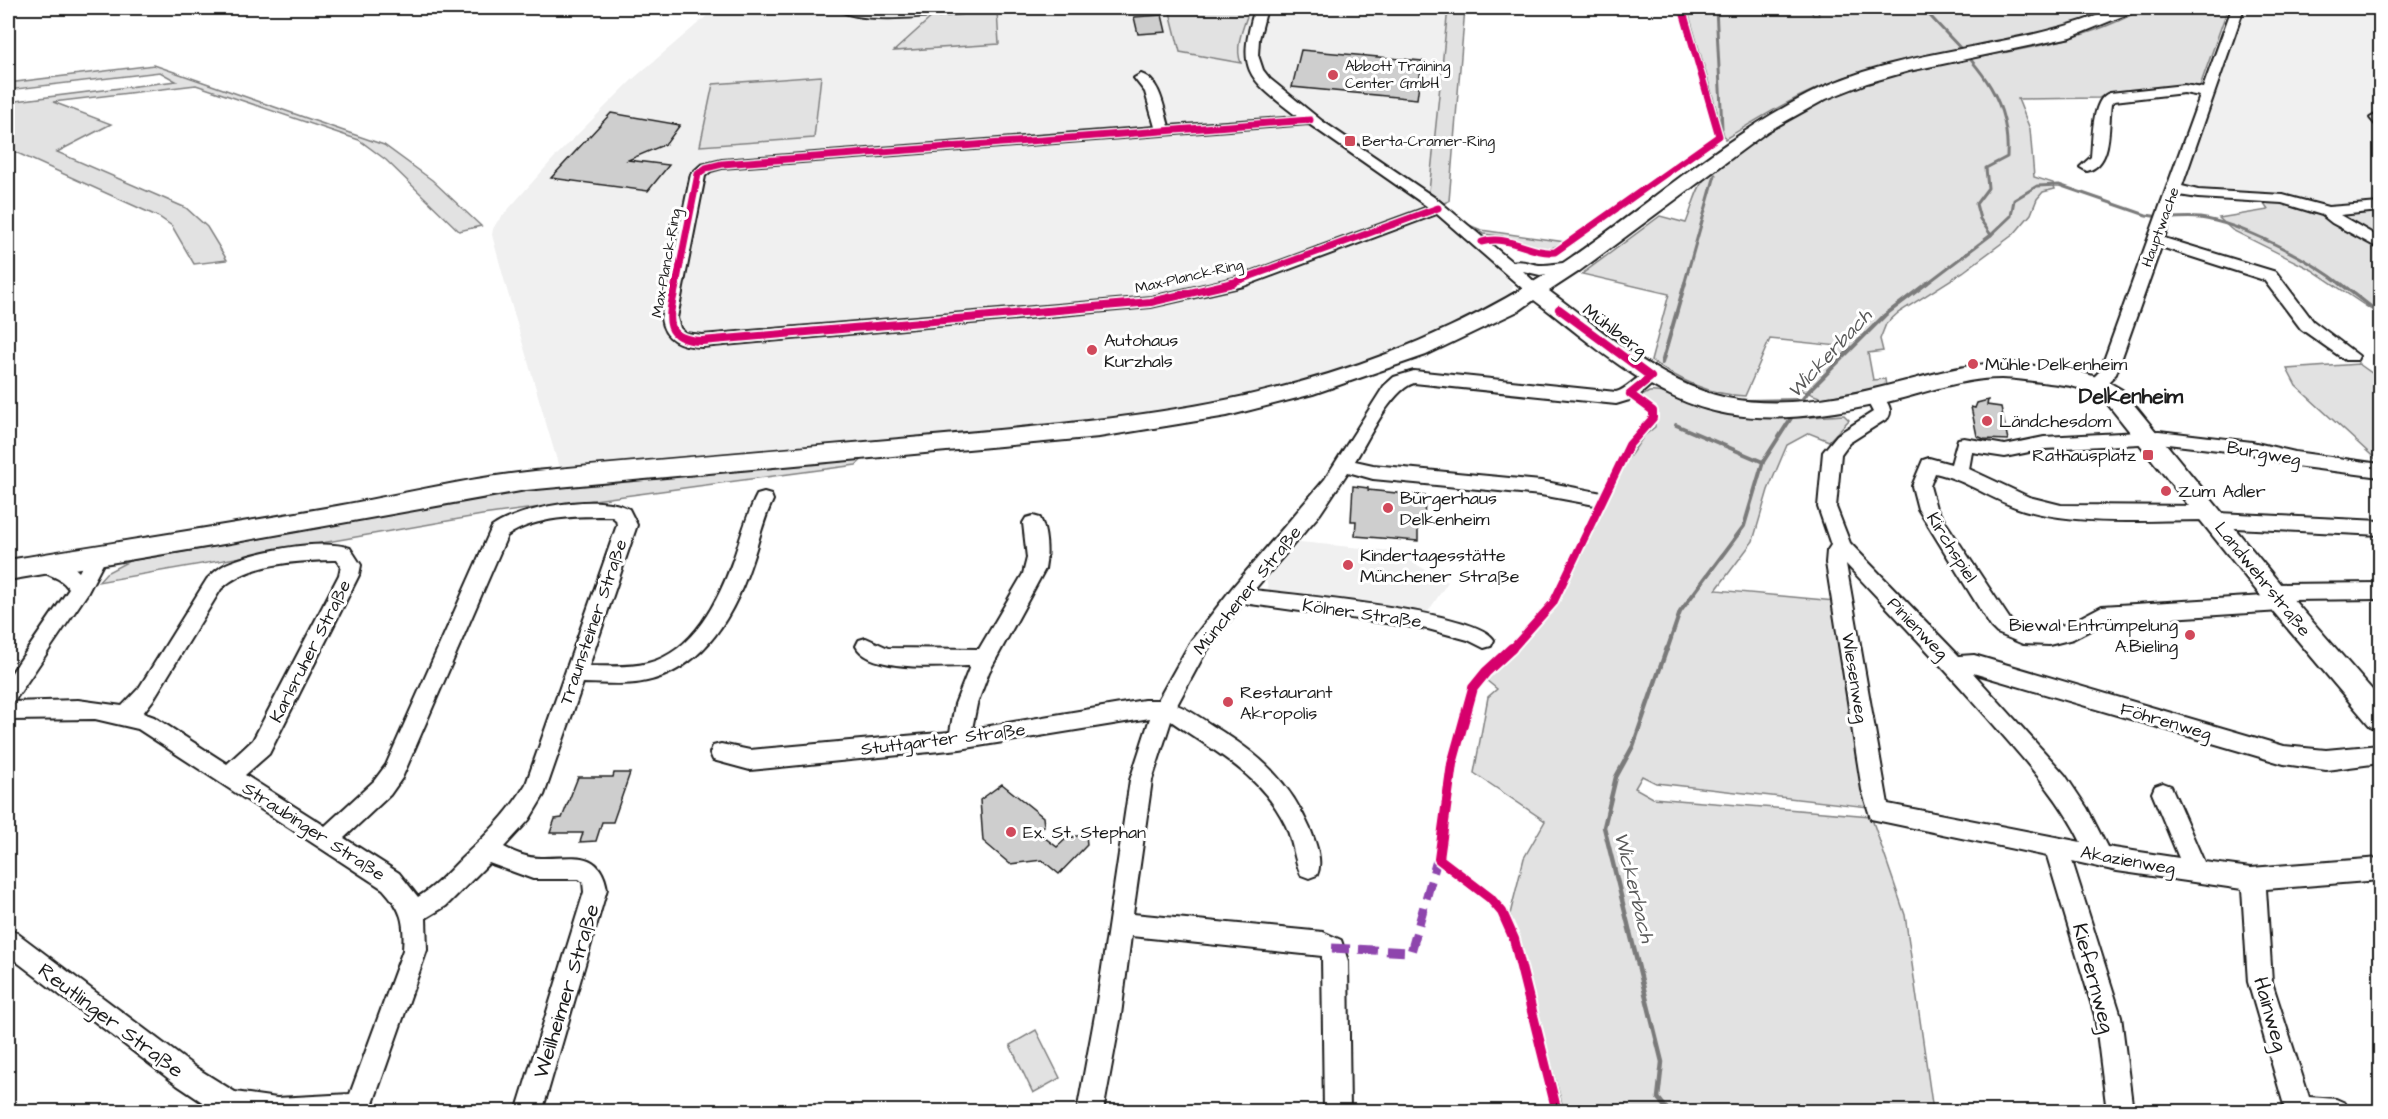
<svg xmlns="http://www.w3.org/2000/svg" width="2388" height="1119" font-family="'Architects Daughter',sans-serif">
	<rect width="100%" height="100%" fill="#fff"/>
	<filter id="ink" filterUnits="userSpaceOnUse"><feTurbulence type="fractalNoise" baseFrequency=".0167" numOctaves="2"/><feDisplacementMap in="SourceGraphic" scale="12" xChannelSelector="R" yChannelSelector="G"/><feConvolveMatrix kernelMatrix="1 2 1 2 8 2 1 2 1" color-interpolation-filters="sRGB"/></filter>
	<g filter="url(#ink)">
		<g fill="#f0f0f0">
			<polygon points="716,8 1448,8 1429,192 1423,203 1505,275 1513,287 1510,294 1486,311 1413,344 1352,367 1303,382 1205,404 1049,426 565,469 558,464 505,283 492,235 493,229 497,222 553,159 633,79"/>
			<polygon points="2244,8 2380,8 2380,203 2331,209 2200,190 2183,186"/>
			<polygon points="1300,542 1392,551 1448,582 1427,613 1269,590 1266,580"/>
		</g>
		<g fill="#e2e2e2" stroke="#7f7f7f" stroke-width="1.5">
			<path d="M1169,8h81c-6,18 -16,38 -9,55l-61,-11z"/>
			<polygon points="1448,8 1465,8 1449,201 1444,203 1429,192"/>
			<path d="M1687,8h123l3,7h6l-2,-7h297c-25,10 -50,20 -77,27 -63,15 -129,21 -191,42 -44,15 -82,38 -121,62z"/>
			<path d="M2144,8h84l-28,78 -91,7 -10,5 -81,1 12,30 4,48 19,6 2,6 -12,3 -6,7 -6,15 -17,20 -51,38 -65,41 -12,11 -6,15 3,12 -15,2 5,27 12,-1 1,8 -64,11 -22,-8 39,-44 -69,-7 -25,57c-36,-1 -65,-16 -94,-35l18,-67 -87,-20 78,-58 26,7c6,-14 10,-35 20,-46 13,-15 34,-26 51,-38 42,-29 89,-53 139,-65 83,-21 173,-23 248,-66z"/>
			<polygon points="997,11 999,44 894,51 934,15"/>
			<polygon points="154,65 384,145 432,180 481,226 459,231 386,160 359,140 196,85 53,102 111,124 57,152 186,208 207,227 227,260 194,264 172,226 159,217 13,151 8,152 8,102 176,81 160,72 8,90 8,83"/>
			<polygon points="821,76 814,138 700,146 713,84"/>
			<path d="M2262,201c47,3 78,23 118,46v72l-4,-6 -64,-43 -80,-40 -13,-12 49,-8z"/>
			<polygon points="2380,211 2380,241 2335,216"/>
			<polygon points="1469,225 1481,230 1565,242 1545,251 1502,236 1483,234"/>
			<polygon points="2359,364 2380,379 2380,463 2296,386 2287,369"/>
			<path d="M1649,392c25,-2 47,16 71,21 41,8 82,5 124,2l5,5 -20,21 -20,-8 -22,12 -19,45 -15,51 -37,49 119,11 33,206 -212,-24 -14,-7 -7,12 18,10 218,18 34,99 28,196h-369l-54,-197 14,-56 21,-37 -71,-48 14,-76 9,-8 -11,-9 63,-65 24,-42 52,-110 19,-27 11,-9 1,-16 -16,-14z"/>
			<path d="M865,457l-9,8 -374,50 -384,67 8,-9 23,-12c64,-11 128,-21 192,-34 64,-12 127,-27 192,-36 117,-17 235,-20 352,-34z"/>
			<polygon points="1036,1030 1060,1078 1033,1093 1010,1045"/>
		</g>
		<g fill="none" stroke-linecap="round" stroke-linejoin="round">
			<g stroke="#7a7a7a" stroke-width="3">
				<polyline points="1716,8 1722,128"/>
				<path d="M1923,8c42,48 88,79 84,149l-21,11 2,20 -12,16 4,15 11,16"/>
				<path d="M2168,218c10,0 22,-1 32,0 40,5 111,42 142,67"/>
				<polyline points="1684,285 1715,175"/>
				<polyline points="1925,285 1991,235 2011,216 2014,200 2037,186 2059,185 2146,215 2160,217"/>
			</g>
			<g stroke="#7a7a7a" stroke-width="4">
				<polyline points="2340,283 2380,314"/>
				<polyline points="1662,363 1685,283"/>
				<polyline points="1745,401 1803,400"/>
				<polyline points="1800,403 1807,393 1885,315 1927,283"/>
				<polyline points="1676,425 1763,462"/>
				<polyline points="1667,650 1680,612 1744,526 1763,462 1793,415"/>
			</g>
			<polyline stroke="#7a7a7a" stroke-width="4.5" points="1667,648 1633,746 1616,777 1604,827 1662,1062 1658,1098 1669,1112"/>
		</g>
		<g fill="#cecece" stroke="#1c1c1c" stroke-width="1.5">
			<polygon points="1162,15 1166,32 1138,34 1134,17"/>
			<polygon points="1301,50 1422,61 1417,99 1292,87"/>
			<polygon points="611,113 680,125 666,144 628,160 669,165 648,191 551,178"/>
			<polygon points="1988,400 1987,405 2001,407 2008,440 1984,439 1977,436 1971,407 1975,408 1977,403"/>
			<polygon points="1353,486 1368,488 1368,490 1425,496 1424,525 1418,524 1418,541 1355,536 1356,521 1351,521"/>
			<polygon points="614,773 630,773 613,822 602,822 596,841 580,842 583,833 550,833 555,819 562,818 578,777 613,777"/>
			<polygon points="1002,784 1043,817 1044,826 1036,831 1057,847 1068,837 1086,835 1087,845 1059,874 1042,860 1010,864 983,841 980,800"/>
		</g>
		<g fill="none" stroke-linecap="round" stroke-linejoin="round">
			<g stroke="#1c1c1c" stroke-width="4">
				<g id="minor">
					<path d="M837,8l48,2 97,-2 -6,4c-28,2 -120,15 -139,-4z"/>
					<path d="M1255,8h12l-8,31 -1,16 5,15 7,9 52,42 116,79 74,62c11,-3 20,3 30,3 11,0 23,-4 35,-1l2,3 -2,3 -37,5 -17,-4 21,20 -8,5 -6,-1 -93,-81 -193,72 -93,21 -449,40c-21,-1 -38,-6 -41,-29l30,-144 10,-9 21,-5 433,-33 -10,-35 -11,-14 7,-4c20,6 23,36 28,52l129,-9c-50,-39 -62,-45 -43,-109zM1309,124l119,83 -194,71 -83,19 -449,38 -17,-2 -5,-5 -3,-10 28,-142 6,-5 11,-3z"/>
					<path d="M2232,8h12l-62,178 16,4 85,5 45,12 52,-4v8l-40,4 40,23v11l-48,-26 -10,-8 -40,-12 -84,-5 -19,-3 -15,43 112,34 37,49 46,35 -2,4h-12l-44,-31 -37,-49 -103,-33 -45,127 -14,14h-12l-3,-4 13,-13 3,-8 97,-267 -16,-3 -70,8 -3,3c-3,22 2,61 -24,67l-7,-4 11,-10c2,-17 0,-59 19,-64l74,-8 19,3z"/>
					<polygon points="2377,114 2380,115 2380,125 2375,124 2370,118"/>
					<path d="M1414,371l202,21c15,-4 25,-24 41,-19l3,4 -24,21 -20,6 -202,-21c-23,7 -46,57 -59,78l18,4 168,16 61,12 2,5 -2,5 -7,2 -54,-10 -168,-16 -25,-7 -28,42 -66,76c39,5 225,21 240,50l-3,6 -7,2 -16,-8 -40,-11 -185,-26 -38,50 -28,52c13,5 24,13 36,21 46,28 76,54 98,105 5,13 12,30 6,44l-8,3 -8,-3c-7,-16 -8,-33 -15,-49 -24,-51 -71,-74 -115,-105l-19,59 -19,134 190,18 18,8 7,21 2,151h-26l-2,-156 -191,-20 -10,79 -18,97h-26l18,-97 35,-235 20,-62 -190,31 -210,21 -37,-10 -3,-7 3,-7 8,-2 29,6 200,-18 5,-28 15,-38c-27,0 -100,7 -114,-20l3,-6 7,-2 22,10 91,1 44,-75 4,-16 -4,-35 3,-5 7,-2 7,2c7,13 8,36 5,51l-56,103 -12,32 -5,25 172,-29h14l33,-59 41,-53 93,-109 59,-93 10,-9z"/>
					<path d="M1874,391l6,2c6,8 14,16 8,25l-39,25 -8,11 -5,53 14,36 109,113 15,-1 310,91 42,4 54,-5v18l-54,7 -42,-6 -311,-91 92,102 22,33 20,39 72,11 -27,-65 3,-7 8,-3 8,3 33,76 47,6 129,-10v22l-114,9 6,93 37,115 27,2 9,4 4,9h-63l-38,-130 -6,-93 -125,-18 -45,-10 49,155 12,96h-26l-12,-96 -48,-160 -176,-37 -9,-29 -36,-227 1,-12 4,-6 -13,-38 5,-55 14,-17 36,-23 -8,-15 3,-4zM1846,564c50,53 100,106 148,161 32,37 65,72 87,117l-193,-38z"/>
					<path d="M2159,431l93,11 43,10 85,12v13l-85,-11 -43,-12 -93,-11 -115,6 -39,8 -33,-5 -3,17 60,28 32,8 148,1 7,2 2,5 162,8v14l-165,-8 -7,-2 -2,-5c-61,0 -124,6 -182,-10 -31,-9 -57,-30 -89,-37l-5,13 6,22 75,113 14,7 24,1 19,-5 34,-18 163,-10 -2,-4 3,-6 7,-2 107,-1v16l-91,1 2,3 -3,6 -7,2 -175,11 -33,17 -24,6 -26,-1 -26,-11 -6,-6 -73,-118 -6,-23 11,-26 6,-2 22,6 7,-25 6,-1 41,7 39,-8z"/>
					<path d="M764,493l7,2 2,5c-10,20 -14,41 -21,61 -17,52 -47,107 -105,120 -21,5 -43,2 -64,2l-39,112 -15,25 -25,27c11,6 23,11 36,11 30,1 60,-11 67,31l-65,223h-26l68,-220 -1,-10 -4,-3h-46l-44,-16 -43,43 -20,12 1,32 -57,162h-153l-40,-27 -169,-130v-26l9,4 178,134 40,25 42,6 73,-4 53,-144c2,-29 -1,-40 -20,-61l-245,-160 -43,-10 -87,1v-42l61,-89c-11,-16 -28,-13 -35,-25l3,-5c11,-4 34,4 42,13l11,-21 7,-2 7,2 3,5 -20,38 -72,106 -4,2 67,-2 44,6 17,-18 68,-109c6,-6 12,-11 19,-15 28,-12 94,-26 124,-16l11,17 -2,10 -90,179 -24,21 80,51 49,-45 12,-16 106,-238c26,-19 108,-35 137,-18l8,16 -48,141c19,0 40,2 59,-3 45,-11 71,-63 85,-103 8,-22 13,-44 24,-65zM611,516l5,4 1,5 -91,259c-17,29 -41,52 -65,75 -14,14 -26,28 -43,38l-19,-24 -55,-35 46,-43 12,-17 105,-242c28,-20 71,-20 104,-20zM333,560h4l4,6 -2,9 -86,165 -26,24 -73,-47 -11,-4 10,-13 68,-111c27,-26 76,-28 112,-29z"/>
				</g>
			</g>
			<g stroke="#1c1c1c" stroke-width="4">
				<path id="major" d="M2116,8h21l-2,3 -64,26 -162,34 -42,12 -41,16 -58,32 -190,141 -29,19c55,40 109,92 178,107 58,12 122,-2 179,-17 31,-8 62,-17 94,-18 16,-1 34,3 50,5 28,3 47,6 72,22l168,206 90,103v31l-10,-4 -98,-116 -166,-208c-24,-17 -36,-16 -64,-20 -13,-1 -27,-4 -41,-4 -43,0 -86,19 -128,27 -48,10 -96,17 -145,9 -76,-13 -134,-69 -194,-114l-14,10 -94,45 -113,39 -86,22 -128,21 -573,53 -290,52 -228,38v-20c110,-18 220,-35 329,-54 66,-12 132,-28 198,-35 136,-13 273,-24 410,-36 118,-11 237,-20 352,-52 93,-25 183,-65 263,-118 83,-55 157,-124 247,-170 96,-50 211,-44 309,-87z"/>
			</g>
			<use href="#minor" fill="#fff" fill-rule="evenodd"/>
			<use href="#major" fill="#fff" fill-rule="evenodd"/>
			<polyline stroke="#8e44ad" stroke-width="9" stroke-dasharray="18 9" stroke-linecap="butt" points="1332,948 1411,952 1439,853"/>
			<g stroke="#fff" stroke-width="10">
				<g id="cycleway-far2">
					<path d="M1482,242c27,-8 46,12 73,10l164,-116 -37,-128"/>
					<polyline points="676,285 698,174 706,168 722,164 1310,120"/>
					<polyline points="1226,285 1438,208"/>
				</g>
			</g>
			<g stroke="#fff" stroke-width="12">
				<g id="cycleway-far1">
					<path d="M676,283c-6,31 -17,57 26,58l449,-39 82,-19"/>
					<polyline points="1511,650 1553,603 1629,445 1653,418 1653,411 1630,394 1651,377 1559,309"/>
				</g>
			</g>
			<g stroke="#fff" stroke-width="14">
				<polyline id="cycleway" points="1512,648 1486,672 1473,688 1452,764 1439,859 1490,898 1502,912 1514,939 1557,1112"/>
			</g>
			<use href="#cycleway-far2" stroke="#d6006c" stroke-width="7"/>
			<use href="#cycleway-far1" stroke="#d6006c" stroke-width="8"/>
			<use href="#cycleway" stroke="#d6006c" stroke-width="10"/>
		</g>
	</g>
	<g fill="#d1495b" stroke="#fff" stroke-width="2">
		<circle cx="1333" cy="75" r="6"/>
		<rect x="1344" y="135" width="12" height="12" rx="3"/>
		<circle cx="1092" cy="350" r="6"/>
		<circle cx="1973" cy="364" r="6"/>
		<circle cx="1987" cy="421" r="6"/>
		<rect x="2142" y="449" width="12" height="12" rx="3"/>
		<circle cx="2166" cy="491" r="6"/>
		<circle cx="1388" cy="508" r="6"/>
		<circle cx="1348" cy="565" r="6"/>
		<circle cx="2190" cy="635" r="6"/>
		<circle cx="1228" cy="702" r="6"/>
		<circle cx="1011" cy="832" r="6"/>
	</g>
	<g text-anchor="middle" stroke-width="6" stroke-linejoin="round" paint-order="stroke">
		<g font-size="15" fill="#1c1c1c" stroke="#fff" text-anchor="start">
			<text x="1345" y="71">Abbott Training<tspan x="1345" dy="17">Center GmbH</tspan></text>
			<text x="1362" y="146">Berta-Cramer-Ring</text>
		</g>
		<g font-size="15" fill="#1c1c1c" stroke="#fff">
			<text transform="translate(2160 227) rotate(-70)" y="5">Hauptwache</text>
			<text transform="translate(666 263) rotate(-80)" y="5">Max-Planck-Ring</text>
			<text transform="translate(1189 276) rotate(-13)" y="5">Max-Planck-Ring</text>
		</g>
		<g font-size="18" fill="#1c1c1c" stroke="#fff">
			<text transform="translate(1615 330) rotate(37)" y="6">Mühlberg</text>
			<text transform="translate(2264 453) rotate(10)" y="6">Burgweg</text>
			<text transform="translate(1952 547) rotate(58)" y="6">Kirchspiel</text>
			<text transform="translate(2263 579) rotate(51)" y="6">Landwehrstraße</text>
			<text transform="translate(1247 590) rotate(-51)" y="6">Münchener Straße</text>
			<text transform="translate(1362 613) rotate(8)" y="6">Kölner Straße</text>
			<text transform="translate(593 622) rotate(-71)" y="6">Traunsteiner Straße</text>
			<text transform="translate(1918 628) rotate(46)" y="6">Pinienweg</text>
			<text transform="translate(310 651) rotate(-63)" y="6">Karlsruher Straße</text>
			<text transform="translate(1855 678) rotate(81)" y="6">Wiesenweg</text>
			<text transform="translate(2166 721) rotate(16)" y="6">Föhrenweg</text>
			<text transform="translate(943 739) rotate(-7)" y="6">Stuttgarter Straße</text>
			<text transform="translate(314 831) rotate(33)" y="6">Straubinger Straße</text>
			<text transform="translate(2128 860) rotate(10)" y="6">Akazienweg</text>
		</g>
		<g font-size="18" fill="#1c1c1c" stroke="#fff" text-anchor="start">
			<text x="1104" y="346">Autohaus<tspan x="1104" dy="21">Kurzhals</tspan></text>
			<text x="1985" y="370">Mühle Delkenheim</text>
			<text x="1999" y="427">Ländchesdom</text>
			<text x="2136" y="461" text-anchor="end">Rathausplatz</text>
			<text x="2178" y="497">Zum Adler</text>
			<text x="1400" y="504">Bürgerhaus<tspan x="1400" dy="21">Delkenheim</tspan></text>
			<text x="1360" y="561">Kindertagesstätte<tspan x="1360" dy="21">Münchener Straße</tspan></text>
			<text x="2178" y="631" text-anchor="end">Biewal Entrümpelung<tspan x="2178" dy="21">A.Bieling</tspan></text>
			<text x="1240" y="698">Restaurant<tspan x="1240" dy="21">Akropolis</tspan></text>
			<text x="1023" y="838">Ex. St. Stephan</text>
		</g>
		<g font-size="20" font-style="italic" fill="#5a5a5a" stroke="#fff">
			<text transform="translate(1829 353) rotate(-47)" y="7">Wickerbach</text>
			<text transform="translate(1635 887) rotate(76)" y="7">Wickerbach</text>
		</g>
		<g font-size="21" font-weight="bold" fill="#1c1c1c" stroke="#fff">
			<text x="2131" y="403">Delkenheim</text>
		</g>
		<g font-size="21" fill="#1c1c1c" stroke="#fff">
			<text transform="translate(2094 978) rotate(75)" y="7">Kiefernweg</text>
			<text transform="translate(566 991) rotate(-73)" y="7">Weilheimer Straße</text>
			<text transform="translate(2271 1014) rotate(74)" y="7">Hainweg</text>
			<text transform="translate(111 1020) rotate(37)" y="7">Reutlinger Straße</text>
		</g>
	</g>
	<rect width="2388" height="1119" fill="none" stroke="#fff" stroke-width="30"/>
	<rect x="15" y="15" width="2358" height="1089" fill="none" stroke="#1c1c1c" stroke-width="2" filter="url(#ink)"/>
</svg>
